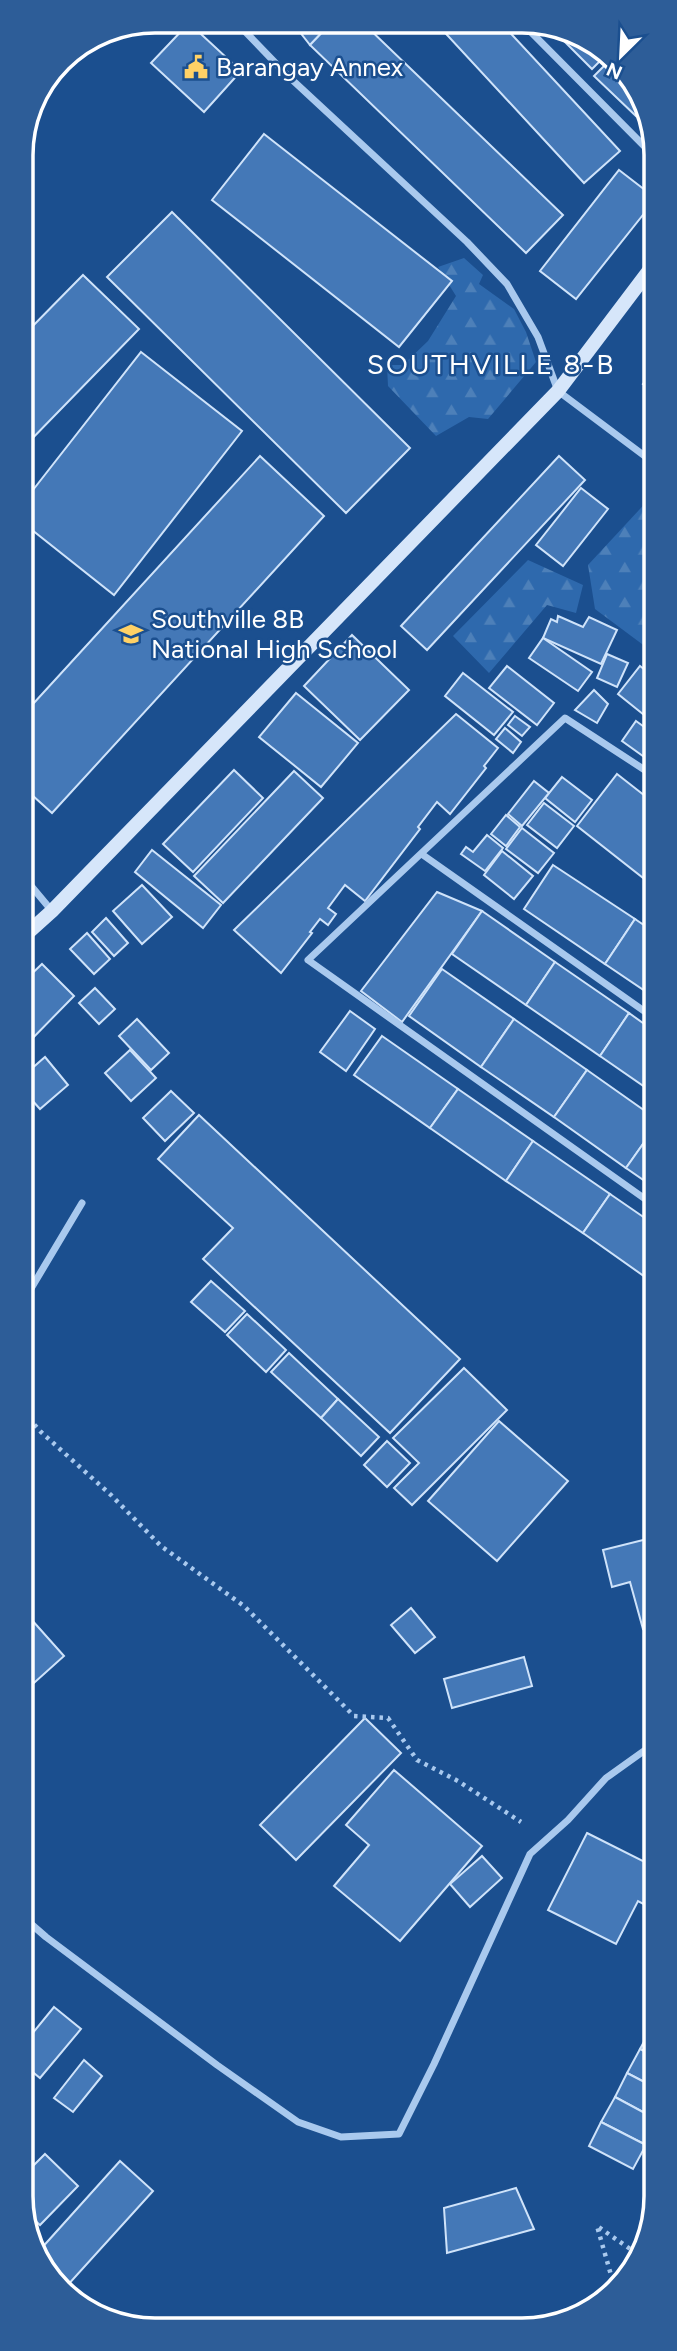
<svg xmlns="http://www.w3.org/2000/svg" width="677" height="2351" font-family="Figtree,sans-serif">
	<defs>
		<pattern id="forest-firs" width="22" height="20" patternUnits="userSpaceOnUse" patternTransform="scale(1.75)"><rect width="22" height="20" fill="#2e69ad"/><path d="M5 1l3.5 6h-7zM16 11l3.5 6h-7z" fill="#4d80b9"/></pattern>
	</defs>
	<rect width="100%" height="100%" fill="#1b4f8f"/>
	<g fill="url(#forest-firs)">
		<polygon points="464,258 483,275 479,284 514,309 526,332 536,362 488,419 469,417 436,436 388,386 387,365 403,365 428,341 456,296 438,267"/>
		<polygon points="652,496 654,498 654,653 595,609 588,565"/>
		<polygon points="528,560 583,585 576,613 547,605 489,673 453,636"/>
	</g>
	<g fill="#4478b7" stroke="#cfe3fa" stroke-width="2">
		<polygon points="292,22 332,22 310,45"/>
		<polygon points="332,22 362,22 563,215 526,253 310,45"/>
		<polygon points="189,23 241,71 204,112 151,63"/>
		<polygon points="436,23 501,23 620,151 584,183"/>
		<polygon points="547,24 548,24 606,55 592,69"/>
		<polygon points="612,58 617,61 643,109 636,116 594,76"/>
		<polygon points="264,134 452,281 399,347 212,200"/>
		<polygon points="619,170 654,197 654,201 576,299 540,271"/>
		<polygon points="172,212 410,448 346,513 107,277"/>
		<polygon points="83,275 139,329 22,449 21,338"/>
		<polygon points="141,352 242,431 114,595 22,522 22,504"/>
		<polygon points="654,370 654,392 643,384"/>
		<polygon points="260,456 324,516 52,813 22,786 22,716"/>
		<polygon points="559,456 585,480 427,650 401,626"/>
		<polygon points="581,488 608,509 563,566 536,545"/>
		<polygon points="558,616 583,627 589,617 617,630 601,664 543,638 551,619 557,622"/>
		<polygon points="352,635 409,690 360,740 304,686"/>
		<polygon points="543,638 592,672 578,691 529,658"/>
		<polygon points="607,654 628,663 617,687 597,678"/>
		<polygon points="507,666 554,703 537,725 489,688"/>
		<polygon points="640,666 654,677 654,723 618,694"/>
		<polygon points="463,673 513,712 494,735 445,696"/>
		<polygon points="594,690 608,704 597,723 575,710"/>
		<polygon points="296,693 358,743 321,787 259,737"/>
		<polygon points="456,714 498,748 484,766 486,768 450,814 437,802 418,827 420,829 365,901 345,885 328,908 336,914 328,925 320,919 310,932 312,933 281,973 234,930"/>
		<polygon points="515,716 530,727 522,736 508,725"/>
		<polygon points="636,721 654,734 654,764 622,741"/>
		<polygon points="505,728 521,742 513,753 496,739"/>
		<polygon points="234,770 263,798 193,872 163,844"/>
		<polygon points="294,771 323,798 223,903 194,876"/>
		<polygon points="617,774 654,803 654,871 647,881 577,826"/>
		<polygon points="562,777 592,800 575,822 545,798"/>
		<polygon points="534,781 549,793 522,826 508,814"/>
		<polygon points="544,803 574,826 557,848 527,825"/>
		<polygon points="506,815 520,827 506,846 491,834"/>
		<polygon points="522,828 554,853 538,873 506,849"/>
		<polygon points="487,835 503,848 485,871 461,854 466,847 473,852"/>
		<polygon points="152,850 221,905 203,928 135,872"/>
		<polygon points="502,851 533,876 514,899 484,875"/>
		<polygon points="553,865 635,919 605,964 524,909"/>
		<polygon points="142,885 172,917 142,944 113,911"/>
		<polygon points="437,892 482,911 402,1022 361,991"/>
		<polygon points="482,911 555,962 526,1005 452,954"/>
		<polygon points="106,918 128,943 114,956 92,932"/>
		<polygon points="635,919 654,932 654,997 605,964"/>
		<polygon points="87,933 110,959 94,974 70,949"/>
		<polygon points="555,962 629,1013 600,1056 526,1005"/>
		<polygon points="42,964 74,996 22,1049 22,983"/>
		<polygon points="442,969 514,1019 481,1067 409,1016"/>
		<polygon points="95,988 115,1009 99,1024 79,1003"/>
		<polygon points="350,1011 375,1029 346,1071 320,1052"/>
		<polygon points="629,1013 654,1031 655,1094 600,1056"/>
		<polygon points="137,1019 169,1053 151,1070 119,1036"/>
		<polygon points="514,1019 587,1070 554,1117 481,1067"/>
		<polygon points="382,1036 458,1089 430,1128 354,1075"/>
		<polygon points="130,1050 156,1078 131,1101 105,1073"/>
		<polygon points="45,1057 68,1085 40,1109 22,1089 22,1077"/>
		<polygon points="587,1070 655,1118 655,1127 626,1168 554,1117"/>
		<polygon points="458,1089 533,1141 506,1181 430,1128"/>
		<polygon points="171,1091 194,1113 165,1141 143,1118"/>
		<polygon points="199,1115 460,1359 390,1433 203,1259 233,1228 158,1159"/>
		<polygon points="655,1127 655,1188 626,1168"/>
		<polygon points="533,1141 610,1194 583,1233 506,1181"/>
		<polygon points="610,1194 655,1225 655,1284 583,1233"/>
		<polygon points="211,1281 245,1311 225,1332 191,1302"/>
		<polygon points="247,1314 286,1350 266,1372 227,1335"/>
		<polygon points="289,1353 338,1399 321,1418 271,1372"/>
		<polygon points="464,1368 507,1410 412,1505 394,1488 419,1463 393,1438"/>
		<polygon points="338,1399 379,1437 361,1456 321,1418"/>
		<polygon points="499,1421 568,1481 497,1561 428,1501"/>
		<polygon points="387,1441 410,1463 387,1487 364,1465"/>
		<polygon points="655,1537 655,1626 643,1629 630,1582 612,1587 603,1550"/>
		<polygon points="411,1608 435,1637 415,1653 391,1625"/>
		<polygon points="31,1619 64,1656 25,1691 23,1688 23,1626"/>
		<polygon points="524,1657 532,1686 452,1708 444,1679"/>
		<polygon points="365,1718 401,1753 296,1860 260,1825"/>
		<polygon points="394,1770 482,1846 400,1941 334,1886 369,1845 346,1825"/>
		<polygon points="587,1833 655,1867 655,1910 638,1901 616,1944 548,1910"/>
		<polygon points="482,1856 502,1878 470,1907 450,1884"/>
		<polygon points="54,2007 81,2029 40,2078 23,2064 23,2045"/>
		<polygon points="653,2025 656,2026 656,2057 640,2049"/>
		<polygon points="640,2049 656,2057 656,2088 627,2073"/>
		<polygon points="84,2060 102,2076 73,2112 54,2098"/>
		<polygon points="627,2073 656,2088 656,2119 615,2097"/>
		<polygon points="615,2097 656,2119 656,2128 646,2145 601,2122"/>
		<polygon points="601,2122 646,2145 633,2169 589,2146"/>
		<polygon points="45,2154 78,2186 40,2225 23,2210 23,2176"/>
		<polygon points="120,2161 153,2191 66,2287 51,2273 39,2251"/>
		<polygon points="516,2188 534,2229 447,2253 444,2208"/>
	</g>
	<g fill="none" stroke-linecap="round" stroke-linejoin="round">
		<g stroke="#a9c9ee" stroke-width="4.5" stroke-dasharray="3.5 5" stroke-linecap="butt">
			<polyline points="23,1412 41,1432 111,1495 161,1546 244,1606 354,1716 388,1718 417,1760 458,1781 521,1822"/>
			<polyline points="615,2289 597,2226 636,2253"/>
		</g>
		<g stroke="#a9c9ee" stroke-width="7">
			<polyline points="236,22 287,75 467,242 507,284 538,337 558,391 654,463"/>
			<polyline points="522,23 654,156"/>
			<polyline points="654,776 565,718 308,960 655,1206"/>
			<polyline points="423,855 654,1018"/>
			<polyline points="22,875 52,911"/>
			<polyline points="23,1302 82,1203"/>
			<polyline points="23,1917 46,1937 217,2065 298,2122 341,2137 399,2134 434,2064 530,1854 568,1820 606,1778 655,1743"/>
		</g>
		<polyline stroke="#d6e6fa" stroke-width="14" points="22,938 52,911 558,391 654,264"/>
	</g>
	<defs>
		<g id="civic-bare" transform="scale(1.89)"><path d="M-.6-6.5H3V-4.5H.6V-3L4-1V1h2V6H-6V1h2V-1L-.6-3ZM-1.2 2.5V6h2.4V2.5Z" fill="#ffd166" stroke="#1b4f8f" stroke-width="2.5" paint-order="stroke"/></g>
		<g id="school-bare" transform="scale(1.89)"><path d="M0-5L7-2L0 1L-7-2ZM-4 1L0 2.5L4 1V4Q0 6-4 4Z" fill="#ffd166" stroke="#1b4f8f" stroke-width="2.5" paint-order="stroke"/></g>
	</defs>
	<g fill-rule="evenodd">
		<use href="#civic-bare" x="196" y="67"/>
		<use href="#school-bare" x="131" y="634"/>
	</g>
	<g text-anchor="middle" stroke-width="5" stroke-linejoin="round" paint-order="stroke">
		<g font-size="26" fill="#fff" stroke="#1b4f8f" text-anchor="start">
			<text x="216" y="76">Barangay Annex</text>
			<text x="151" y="628">Southville 8B<tspan x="151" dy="30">National High School</tspan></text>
		</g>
		<g font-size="28" letter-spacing="2" fill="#fff" stroke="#1b4f8f">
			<text x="491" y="374">SOUTHVILLE 8-B</text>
		</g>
	</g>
	<path d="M0 0H677V2351H0ZM155 33H522A122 122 0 0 1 644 155V2196A122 122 0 0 1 522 2318H155A122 122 0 0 1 33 2196V155A122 122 0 0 1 155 33Z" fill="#2d5d98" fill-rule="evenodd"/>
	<path fill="none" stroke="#fff" stroke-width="3.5" d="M155 33H522A122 122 0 0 1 644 155V2196A122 122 0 0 1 522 2318H155A122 122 0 0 1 33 2196V155A122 122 0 0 1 155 33Z"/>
	<g transform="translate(621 56) rotate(204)" stroke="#1b4f8f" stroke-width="5" paint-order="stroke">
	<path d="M0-5L12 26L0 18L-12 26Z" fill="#ffffff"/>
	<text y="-10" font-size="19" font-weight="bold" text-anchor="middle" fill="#ffffff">N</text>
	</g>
</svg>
